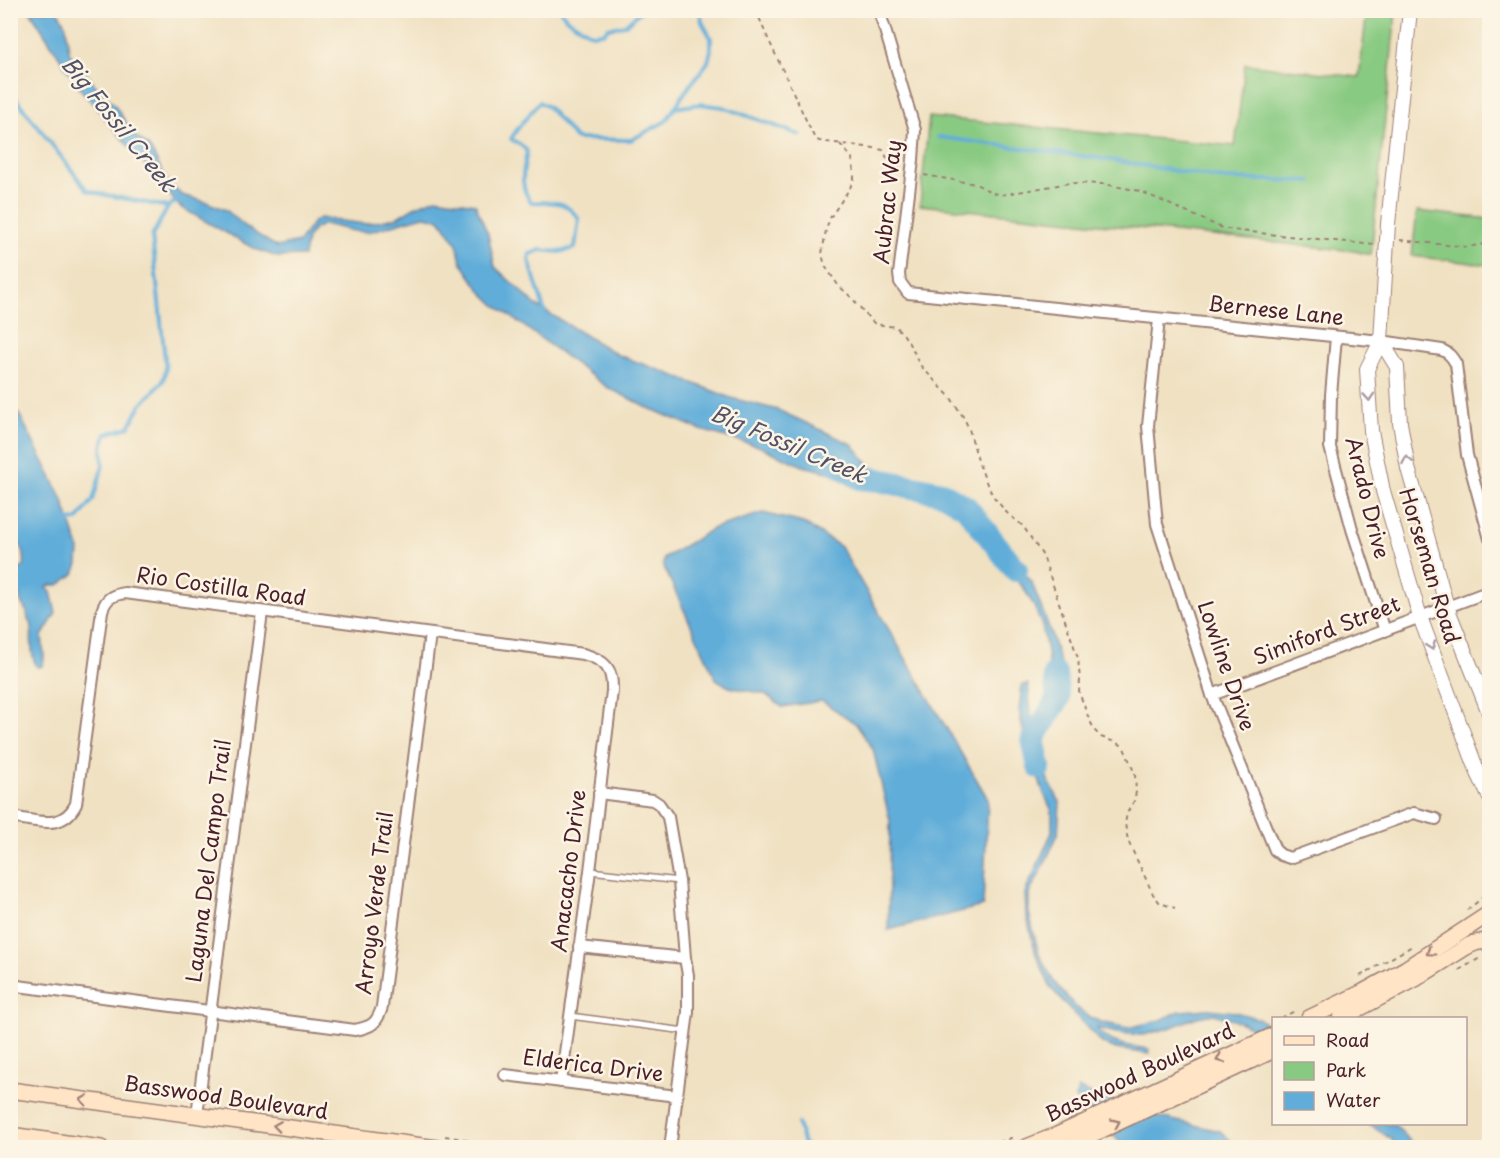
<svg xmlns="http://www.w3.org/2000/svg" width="1500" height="1158" font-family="'Playpen Sans',sans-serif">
	<rect width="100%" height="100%" fill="#fcf5e5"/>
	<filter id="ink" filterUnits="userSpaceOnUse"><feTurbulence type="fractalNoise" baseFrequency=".0167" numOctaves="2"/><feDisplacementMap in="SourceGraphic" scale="12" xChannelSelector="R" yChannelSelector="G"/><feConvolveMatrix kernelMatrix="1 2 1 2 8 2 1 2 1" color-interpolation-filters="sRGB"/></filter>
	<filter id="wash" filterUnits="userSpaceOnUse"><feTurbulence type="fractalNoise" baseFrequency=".008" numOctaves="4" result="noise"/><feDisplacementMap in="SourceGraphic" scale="24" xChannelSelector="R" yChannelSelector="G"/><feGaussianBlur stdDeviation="1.35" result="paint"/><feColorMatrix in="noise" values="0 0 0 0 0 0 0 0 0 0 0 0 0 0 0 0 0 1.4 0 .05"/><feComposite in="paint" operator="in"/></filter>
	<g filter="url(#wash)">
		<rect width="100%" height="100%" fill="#f0e1c2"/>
		<g fill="#89ca82" stroke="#6a7456" stroke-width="1.5">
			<polygon points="1367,11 1396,11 1371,255 1354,251 920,205 929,117 1235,146 1245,64 1359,77"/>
			<polygon points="1417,211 1489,219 1489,265 1412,256"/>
		</g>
		<g fill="#60add9" stroke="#556682" stroke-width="1.5">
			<polygon points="30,11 58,11 66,26 69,52 99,90 114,104 134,135 150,148 169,184 182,195 206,202 226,210 247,228 277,247 299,242 312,223 320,218 365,224 396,218 414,207 436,198 475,204 488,234 495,267 537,306 618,355 665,372 731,398 778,410 852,444 871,466 866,472 836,474 803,466 758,446 701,430 646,407 607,387 494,304 480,290 461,262 457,244 440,219 424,216 368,232 353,231 324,224 314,229 307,239 304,256 277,257 253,248 180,207 77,85"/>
			<path d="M11,408l8,6 43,84 17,50 -1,16 -4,10 -15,11h-9l-3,3 4,4 5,21 -14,23 2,20 -1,10 -6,1c-7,-11 -6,-30 -5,-42l-4,-5 -1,-8 -7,-11 -1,-8 -7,-8v-7l4,-8 8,-3c3,-18 -7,-24 -13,-38z"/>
			<polygon points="763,513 803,523 840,546 988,799 983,906 888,930 890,821 873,749 856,724 822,701 782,707 765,694 729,687 716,679 663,565 664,558 714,528"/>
			<polygon points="1002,544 1032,583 1051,633 1061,667 1064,701 1057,711 1047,685 1048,657 1042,626 1034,606 1023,587 1009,573 1000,559 995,545"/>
			<path d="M1028,684l5,47 9,25 5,22 13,24 -2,32 -17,37 -12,23v19l10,41 15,28 21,24 13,10 12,6 28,6 33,-8 19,-9 29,-2 26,3 25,7 13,12v16l-19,-18 -14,-7 -26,-8 -17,3 -28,11 -25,7 -27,-2 -20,-5c8,16 36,19 52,21l1,5 -34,-5 -14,-6 -12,-12 -39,-43 -15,-33 -10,-42 -1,-20 27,-61v-21l-8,-17 -18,-49 -7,-35 3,-25z"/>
			<polygon points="1079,1089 1097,1096 1155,1116 1220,1131 1238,1147 1120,1147 1119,1141 1075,1098"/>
			<polygon points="1368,1124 1394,1124 1416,1147 1398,1147 1390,1138"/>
		</g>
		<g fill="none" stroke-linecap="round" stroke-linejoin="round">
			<g stroke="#60add9" stroke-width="4">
				<polyline points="560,10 567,19 592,34 603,33 608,28 625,25 642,10"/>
				<polyline points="10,91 87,190 101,194 168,207 173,203 180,202"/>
				<polyline points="675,108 700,104 723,107 800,135"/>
				<polyline points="938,137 1111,160 1224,179 1311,181"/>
				<path d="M545,313l-16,-53 1,-6 11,-4 19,2 15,-4 4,-29c-17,-21 -23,-16 -48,-17 -13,-17 -7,-32 -4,-51l-6,-6 -10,-6 5,-8 23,-29 9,5 28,32 55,1 35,-19 19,-29 23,-30 3,-12v-12l-9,-16 -2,-12"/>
				<polyline points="68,519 70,521 77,520 93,500 103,465 102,446 106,434 129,427 141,405 163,381 166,369 152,236 168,207"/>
				<polyline points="798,1124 805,1148"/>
			</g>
			<g stroke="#60add9" stroke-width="24">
				<polyline points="823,456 831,460 860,478 879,480 942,493 966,507 1016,570"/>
				<polyline points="1039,767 1033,739 1058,699 1055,674"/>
			</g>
		</g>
	</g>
	<g filter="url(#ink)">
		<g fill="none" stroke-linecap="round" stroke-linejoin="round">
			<g stroke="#9d8076" stroke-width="8">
				<g id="service">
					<polyline points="590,871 679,881"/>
					<polyline points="570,1016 685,1031"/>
				</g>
			</g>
			<g stroke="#9d8076" stroke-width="14">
				<g id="minor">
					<path d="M879,10l36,120 -2,30 -14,114 1,8 8,11 473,48 61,9c7,3 10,7 14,14l11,91 23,84"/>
					<polyline points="1159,319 1148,426 1157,524 1212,695 1275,850 1281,855 1290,858 1414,813 1436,819"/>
					<polyline points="1336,337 1331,395 1330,447 1352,529 1385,631"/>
					<polyline points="1212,695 1490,591"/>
					<polyline points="599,793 653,800 659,804 668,817 679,881 685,958 688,975 688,1012 670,1148"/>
					<path d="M10,817c26,3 52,15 66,-13l26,-193c4,-13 10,-16 23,-18l458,61c22,6 30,14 29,37l-22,180 -29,211"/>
					<polyline points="579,947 685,958"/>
					<path d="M10,985l345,45c16,-3 22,-6 27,-23l48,-373"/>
					<polyline points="505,1075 677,1096"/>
					<polyline points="197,1115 262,612"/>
				</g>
			</g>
			<g stroke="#9d8076" stroke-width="16">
				<g id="tertiary">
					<polyline points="1410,10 1388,224 1381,341 1367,369 1371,431 1383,491 1420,617 1478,773 1490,798"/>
					<polyline points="1381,341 1397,367 1400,423 1408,468 1447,607 1490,715"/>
				</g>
			</g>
			<g stroke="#9d8076" stroke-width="18">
				<g id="secondary">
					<polyline points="1309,1018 1363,992 1405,969 1490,913"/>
					<polyline points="1341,1018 1417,978 1468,946 1475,943 1490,940"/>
					<polyline points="10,1090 437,1148"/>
					<polyline points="10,1135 101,1148"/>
					<polyline points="1024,1148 1057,1135 1274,1035"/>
					<polyline points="1063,1148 1274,1050"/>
				</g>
			</g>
			<g stroke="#9d8076" stroke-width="2" stroke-dasharray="4.5 4.5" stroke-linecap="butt">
				<polyline points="756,10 765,32 814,137 819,141 874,148 883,150 891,166 901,169"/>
				<polyline points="840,144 852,158 854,171 854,178 850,188 830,218 826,230 822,254 825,266 838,285 852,298 868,317 875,324 896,327 904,335 914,352 919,364 951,398 964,418 969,429 979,464 987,484 993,496 1007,513 1023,526 1043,556 1078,658 1080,680 1079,692 1089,719 1095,731 1101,737 1120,744 1124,748 1135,774 1136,792 1134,801 1127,813 1125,824 1128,841 1153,894 1160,903 1175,908"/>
				<polyline points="924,175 976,184 993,193 1001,195 1069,183 1104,184 1140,191 1222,228 1240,231 1375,245"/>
				<polyline points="1400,240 1467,247 1490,243"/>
				<polyline points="1467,910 1481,899 1490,890"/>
				<polyline points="1459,970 1482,957"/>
				<polyline points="1360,976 1412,946"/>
				<polyline points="1281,1018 1297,1010"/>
				<polyline points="445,1136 470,1140 480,1148"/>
				<polyline points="982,1148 1014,1137"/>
			</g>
			<use href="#service" stroke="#fff" stroke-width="5"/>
			<use href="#minor" stroke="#fff" stroke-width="10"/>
			<use href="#tertiary" stroke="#fff" stroke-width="14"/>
			<use href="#secondary" stroke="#ffe4c6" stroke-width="15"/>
		</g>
		<defs><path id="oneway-chevron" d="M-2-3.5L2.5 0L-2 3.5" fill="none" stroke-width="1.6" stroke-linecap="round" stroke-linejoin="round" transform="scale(1.5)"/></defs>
		<g stroke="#ae9aa0">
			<use href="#oneway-chevron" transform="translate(1369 397) rotate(86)"/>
			<use href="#oneway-chevron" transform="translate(1407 460) rotate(-101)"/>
			<use href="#oneway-chevron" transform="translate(1431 646) rotate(70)"/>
		</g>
		<g stroke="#a48278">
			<use href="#oneway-chevron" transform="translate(1430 952) rotate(145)"/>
			<use href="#oneway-chevron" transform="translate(1220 1059) rotate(155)"/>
			<use href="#oneway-chevron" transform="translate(84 1100) rotate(-172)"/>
			<use href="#oneway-chevron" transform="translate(1116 1123) rotate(-25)"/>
			<use href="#oneway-chevron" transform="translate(277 1126) rotate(-172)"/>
		</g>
	</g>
	<g text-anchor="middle" stroke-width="5" stroke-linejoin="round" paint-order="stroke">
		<g font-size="21" fill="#4a1f2b" stroke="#fcf5e5">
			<text transform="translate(888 202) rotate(-84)" y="7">Aubrac Way</text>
			<text transform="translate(1276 311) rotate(6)" y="7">Bernese Lane</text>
			<text transform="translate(1367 498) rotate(76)" y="7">Arado Drive</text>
			<text transform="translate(1429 566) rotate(73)" y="7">Horseman Road</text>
			<text transform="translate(221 587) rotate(8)" y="7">Rio Costilla Road</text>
			<text transform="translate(1327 631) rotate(-21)" y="7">Simiford Street</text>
			<text transform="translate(1226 666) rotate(71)" y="7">Lowline Drive</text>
			<text transform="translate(209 861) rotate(-83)" y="7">Laguna Del Campo Trail</text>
			<text transform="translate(569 871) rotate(-83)" y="7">Anacacho Drive</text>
			<text transform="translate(375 903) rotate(-83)" y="7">Arroyo Verde Trail</text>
			<text transform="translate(593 1066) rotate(7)" y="7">Elderica Drive</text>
			<text transform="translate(1140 1073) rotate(-25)" y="7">Basswood Boulevard</text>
			<text transform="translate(226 1098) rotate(8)" y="7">Basswood Boulevard</text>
		</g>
		<g font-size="22" font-style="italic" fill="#525168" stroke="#fcf5e5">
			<text transform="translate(119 124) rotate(51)" y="8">Big Fossil Creek</text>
			<text transform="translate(789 444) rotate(23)" y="8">Big Fossil Creek</text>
		</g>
	</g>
	<rect width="1500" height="1158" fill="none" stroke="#fcf5e5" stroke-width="36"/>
	<rect x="1272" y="1017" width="195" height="108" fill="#fcf5e5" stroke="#b59f9b" stroke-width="1.5"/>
	<rect x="1284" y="1036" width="30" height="9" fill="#ffe4c6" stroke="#b59f9b" stroke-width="1.5"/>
	<text x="1326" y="1047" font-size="18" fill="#4a1f2b">Road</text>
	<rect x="1284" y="1062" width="30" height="18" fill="#89ca82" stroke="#b59f9b" stroke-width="1.5"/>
	<text x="1326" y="1077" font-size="18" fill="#4a1f2b">Park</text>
	<rect x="1284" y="1092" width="30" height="18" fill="#60add9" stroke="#b59f9b" stroke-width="1.5"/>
	<text x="1326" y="1107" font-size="18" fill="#4a1f2b">Water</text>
</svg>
